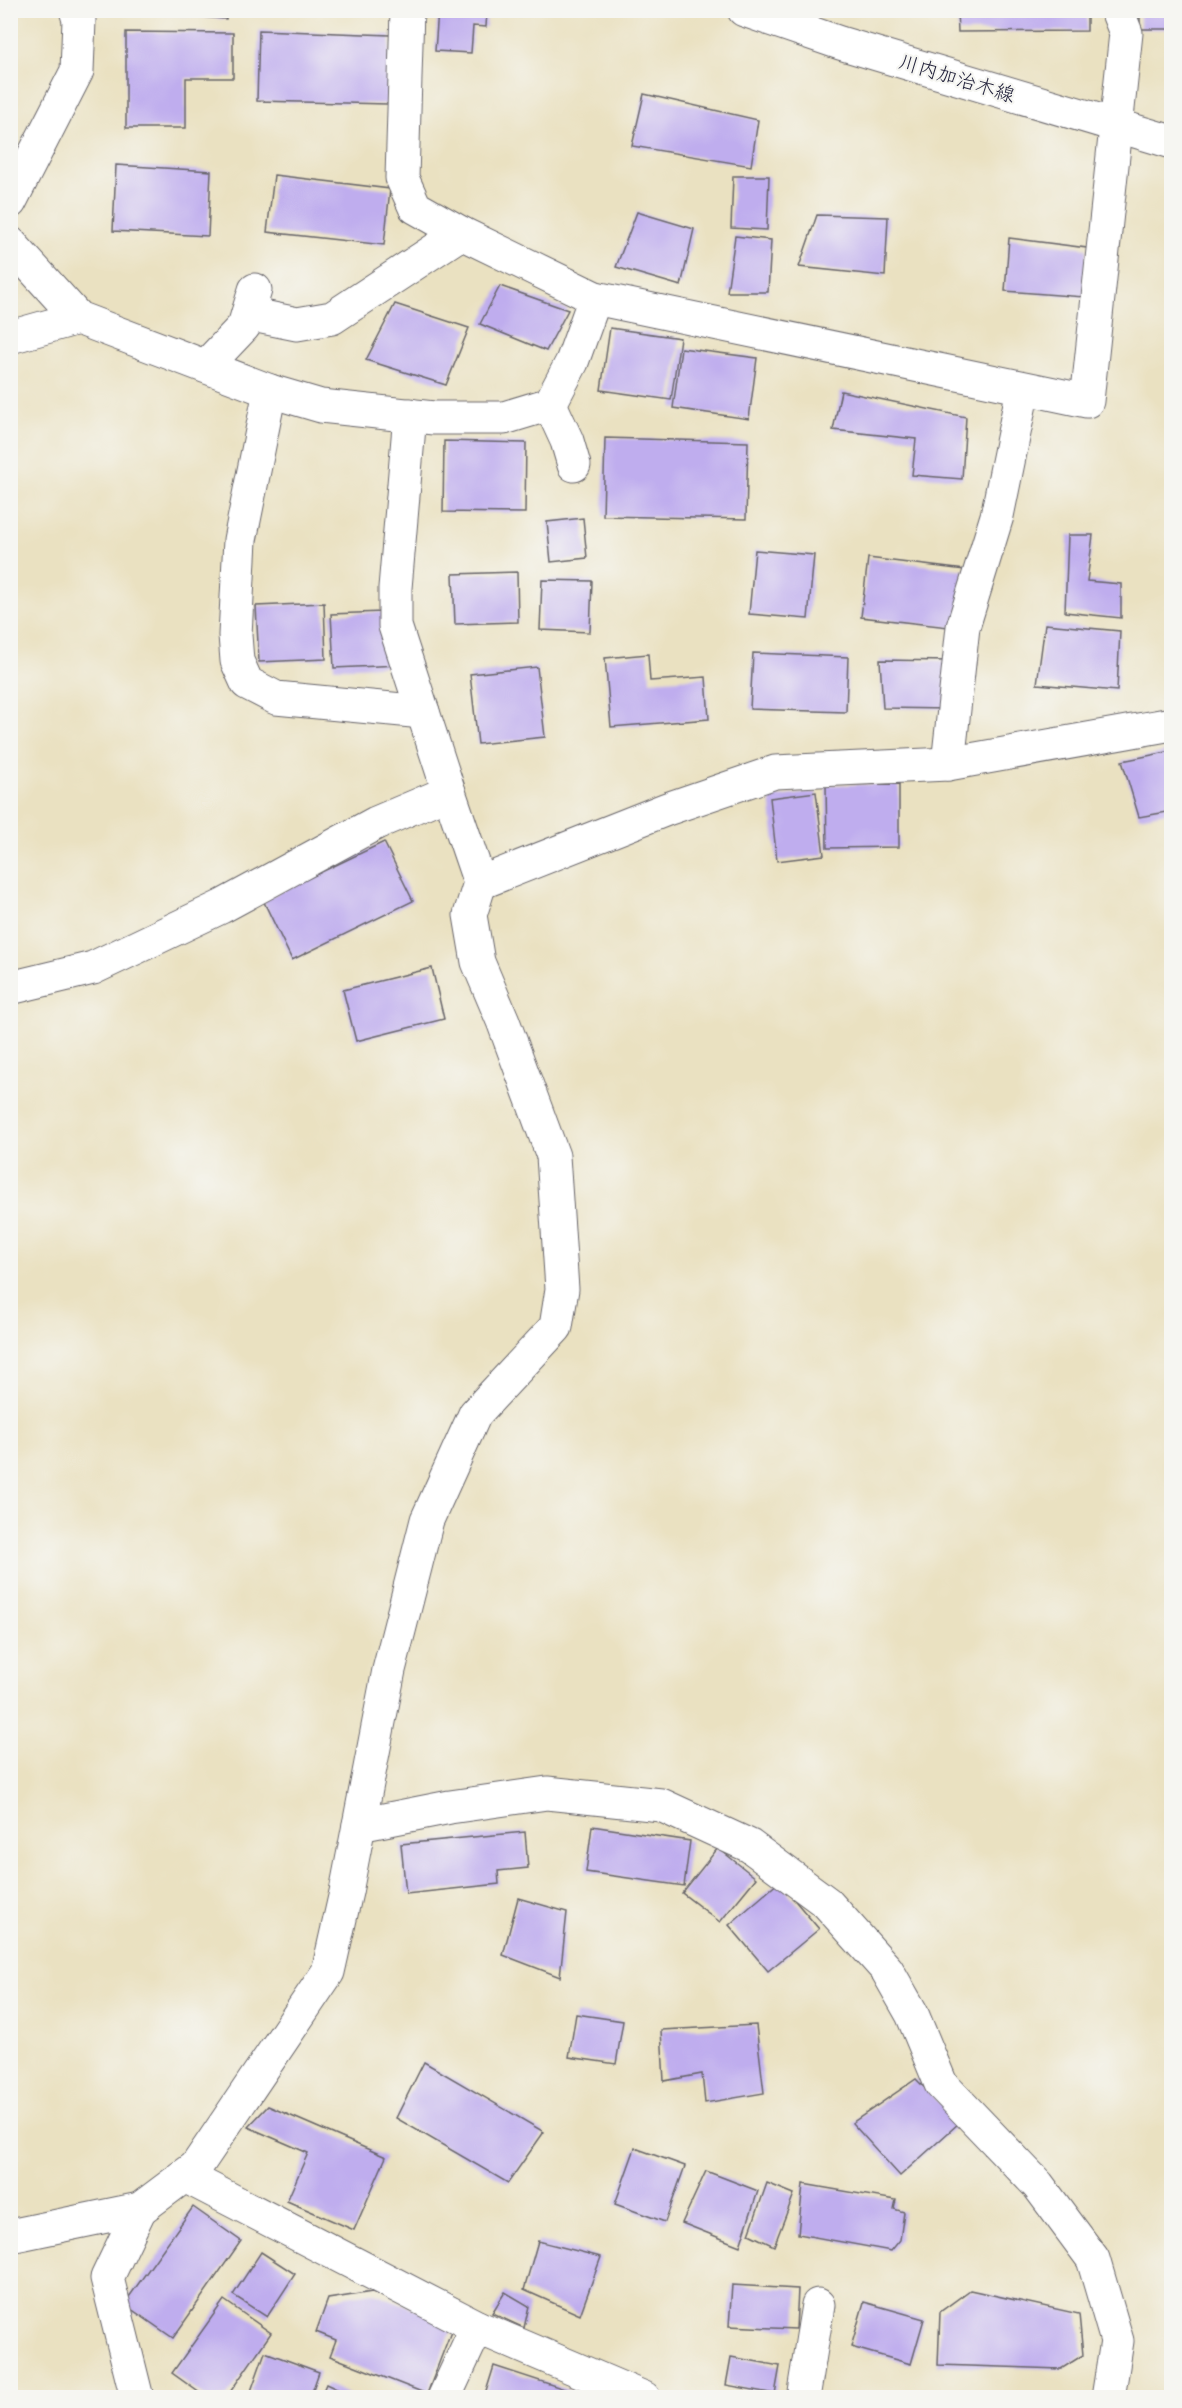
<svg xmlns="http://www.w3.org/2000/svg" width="1182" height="2408" font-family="'Architects Daughter','Klee One',sans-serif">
	<rect width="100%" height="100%" fill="#f6f6f2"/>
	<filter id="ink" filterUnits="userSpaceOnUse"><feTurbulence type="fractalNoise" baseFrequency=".0167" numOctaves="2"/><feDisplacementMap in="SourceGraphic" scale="12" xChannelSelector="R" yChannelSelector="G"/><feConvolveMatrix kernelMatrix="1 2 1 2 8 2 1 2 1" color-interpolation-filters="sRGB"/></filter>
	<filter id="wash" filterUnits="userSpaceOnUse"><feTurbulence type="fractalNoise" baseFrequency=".008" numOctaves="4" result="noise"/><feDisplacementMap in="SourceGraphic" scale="24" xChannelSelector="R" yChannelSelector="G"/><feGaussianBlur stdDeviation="1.35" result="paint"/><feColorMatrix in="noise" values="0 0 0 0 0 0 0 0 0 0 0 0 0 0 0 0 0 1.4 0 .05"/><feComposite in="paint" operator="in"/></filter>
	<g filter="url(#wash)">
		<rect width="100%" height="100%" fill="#eae1c1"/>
		<g id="blocks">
			<g fill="#bfadee">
				<polygon points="163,10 227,10 226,19 163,14"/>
				<polygon points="438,10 487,10 486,27 473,26 471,53 435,51"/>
				<polygon points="957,10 1087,10 1087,31 958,32"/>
				<rect x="1140" y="10" width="32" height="19"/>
				<polygon points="259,30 390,35 388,104 257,101"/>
				<polygon points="126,32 233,33 233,78 186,78 186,128 126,128"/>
				<polygon points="644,94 758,120 751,166 632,146"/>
				<polygon points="116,165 211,171 208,236 113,231"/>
				<polygon points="274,175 390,189 384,245 267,232"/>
				<polygon points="733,176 769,176 767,230 731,228"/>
				<polygon points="637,212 694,229 681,286 616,267"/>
				<polygon points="817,215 888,217 885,276 799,267"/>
				<polygon points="735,236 771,240 768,292 727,292"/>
				<polygon points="1009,238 1087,248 1084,297 1005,291"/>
				<polygon points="500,286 568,310 546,351 480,324"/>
				<polygon points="395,304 469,328 446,385 366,360"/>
				<polygon points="610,328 680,338 671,400 601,390"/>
				<polygon points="681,348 757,358 749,419 673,408"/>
				<polygon points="841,391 966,417 962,479 912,475 916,439 833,430"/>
				<polygon points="605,438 748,442 746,519 603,516"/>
				<polygon points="444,441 526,443 525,513 443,512"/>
				<polygon points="583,518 587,558 551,562 547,522"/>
				<polygon points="1068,535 1093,535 1087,581 1121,584 1121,618 1065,612"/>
				<polygon points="755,550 814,555 808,619 749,614"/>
				<polygon points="868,558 965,570 957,628 861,617"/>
				<polygon points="517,572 518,622 455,624 453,574"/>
				<polygon points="542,580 592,581 590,632 540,630"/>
				<polygon points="324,603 326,659 259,662 256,606"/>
				<polygon points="382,612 400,665 334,668 331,614"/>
				<polygon points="1045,624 1120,631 1117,691 1037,684"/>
				<polygon points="753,653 848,657 846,712 750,709"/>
				<polygon points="648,654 650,681 706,677 709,719 611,727 605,658"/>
				<polygon points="880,660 951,661 948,709 883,708"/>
				<polygon points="537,667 545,737 478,744 470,674"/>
				<polygon points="1172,751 1172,811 1139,817 1122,761"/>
				<polygon points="899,784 899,847 827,848 826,785"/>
				<polygon points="816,792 824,855 777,861 770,798"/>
				<polygon points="384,842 413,901 292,960 263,900"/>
				<polygon points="432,968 444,1019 356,1041 343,990"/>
				<polygon points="592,1826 690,1841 684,1886 586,1872"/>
				<polygon points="525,1832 528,1868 498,1871 499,1884 406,1894 401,1844"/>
				<polygon points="718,1848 756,1878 720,1922 682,1893"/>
				<polygon points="779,1882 819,1929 768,1971 729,1925"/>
				<polygon points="518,1898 567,1912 560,1977 503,1955"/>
				<polygon points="576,2014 623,2021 616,2064 569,2057"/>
				<polygon points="756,2025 764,2093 705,2103 702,2074 664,2081 661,2030"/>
				<polygon points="424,2062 544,2132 508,2183 396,2118"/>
				<polygon points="916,2079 959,2123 900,2176 852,2123"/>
				<polygon points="268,2106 386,2157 354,2230 287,2201 308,2153 248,2127"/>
				<polygon points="635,2148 685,2166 665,2222 615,2204"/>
				<polygon points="706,2171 758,2191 740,2246 682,2223"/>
				<polygon points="767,2183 794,2194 774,2246 749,2234"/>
				<polygon points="803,2184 896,2200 894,2209 904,2212 900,2240 891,2251 798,2234"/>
				<polygon points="193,2207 241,2241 173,2338 124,2304"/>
				<polygon points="538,2241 601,2257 580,2315 524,2290"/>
				<polygon points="261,2252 295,2274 267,2317 233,2295"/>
				<polygon points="732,2285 798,2289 796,2329 729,2326"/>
				<polygon points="970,2290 1079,2314 1083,2355 1061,2369 938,2365 940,2312"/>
				<polygon points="372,2292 454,2324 427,2394 330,2356 336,2340 316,2332 328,2299"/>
				<polygon points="505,2292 529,2306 524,2328 492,2313"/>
				<polygon points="224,2300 271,2333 226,2398 207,2398 172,2373"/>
				<polygon points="864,2302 924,2319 911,2364 851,2347"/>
				<polygon points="265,2352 319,2372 310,2398 269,2398 251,2391"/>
				<polygon points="731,2357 780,2366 775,2394 726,2385"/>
				<polygon points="494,2366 589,2397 589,2398 484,2398"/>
				<polygon points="326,2384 356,2398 320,2398"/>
			</g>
		</g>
	</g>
	<g filter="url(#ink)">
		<use href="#blocks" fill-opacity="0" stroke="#68656a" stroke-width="1.5"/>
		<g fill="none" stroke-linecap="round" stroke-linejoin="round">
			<g stroke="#68656a" stroke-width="35">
				<g id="street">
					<polyline points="407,10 402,178 415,207 461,233 595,298 1087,401 1126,33 1117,10"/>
					<polyline points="10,202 77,71 79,20 76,10"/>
					<polyline points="10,243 78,318 270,391 321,406 434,418 504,418 550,404 572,362 595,298"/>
					<polyline points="248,314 297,324 332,318 461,233"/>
					<polyline points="10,337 78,318"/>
					<polyline points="206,366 244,326 255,290"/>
					<polyline points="270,391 240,540 235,635 237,661 247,683 276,698 423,712"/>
					<polyline points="550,404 567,441 574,465"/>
					<polyline points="410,415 395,588 395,626 449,792"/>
					<polyline points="948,764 963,627 997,516 1023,389"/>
					<polyline points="480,883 667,809 775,772 948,764 1172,724"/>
					<polyline points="10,988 93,968 221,907 376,823 449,792 480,883 470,915 478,962 503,1021 553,1156 562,1289 556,1327 475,1414 427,1520 389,1670 346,1892 328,1972 196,2167 140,2209 10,2236"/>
					<polyline points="359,1825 450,1807 547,1793 661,1805 750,1846 827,1903 887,1970 912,2014 941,2084 1038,2185 1093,2259 1117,2341 1108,2398"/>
					<polyline points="185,2176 477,2327 444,2398"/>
					<polyline points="477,2327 644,2398"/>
					<polyline points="137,2398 107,2278 140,2209"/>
					<polyline points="803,2398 818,2305"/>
				</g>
			</g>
			<g stroke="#68656a" stroke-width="35">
				<polyline id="primary" points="744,10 840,43 1172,142"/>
			</g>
			<use href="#street" stroke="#fff" stroke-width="33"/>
			<use href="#primary" stroke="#fff" stroke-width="33"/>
		</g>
	</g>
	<g text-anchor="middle" stroke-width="4.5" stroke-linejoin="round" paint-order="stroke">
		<g font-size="20" fill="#22223b" stroke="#f6f6f2">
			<text transform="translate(957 78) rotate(17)" y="7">川内加治木線</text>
		</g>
	</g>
	<rect width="1182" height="2408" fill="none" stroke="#f6f6f2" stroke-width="36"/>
</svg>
